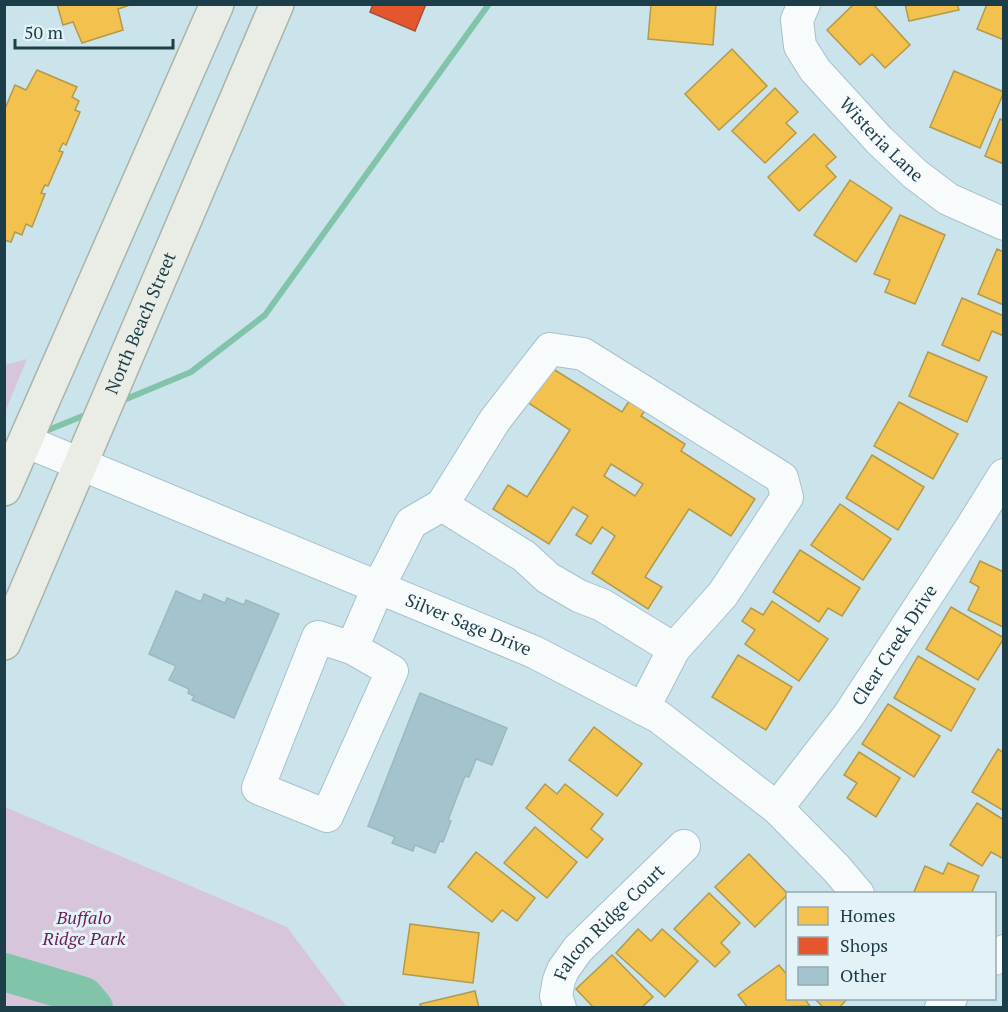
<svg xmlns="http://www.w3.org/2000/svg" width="1008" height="1012" font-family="'PT Serif',serif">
	<rect width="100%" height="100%" fill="#cbe4ec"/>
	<g fill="#d7c6db">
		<polygon points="27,359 5,412 5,365"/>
		<polygon points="5,807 287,927 347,1007 5,1007"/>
	</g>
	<g fill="#f2c14e" stroke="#b29a4c" stroke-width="1.5" fill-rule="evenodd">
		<polygon points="57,4 130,4 130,5 118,9 123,30 82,43 73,22 63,25"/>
		<polygon points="651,4 716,4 713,45 648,39"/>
		<polygon points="854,4 873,4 910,45 885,68 872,54 860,65 827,30"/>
		<polygon points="905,4 957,4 959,10 909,21"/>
		<polygon points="987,4 1004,4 1004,40 977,29"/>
		<polygon points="732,49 767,86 719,130 685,94"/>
		<polygon points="37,70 77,87 72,97 79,101 75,110 80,112 66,145 63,143 59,151 63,152 48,186 45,185 41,193 45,194 32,227 26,224 22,235 15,232 11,242 4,240 4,111 15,85 26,90"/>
		<polygon points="954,71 1004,92 980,148 930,127"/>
		<polygon points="775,88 798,112 786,123 796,133 765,163 732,131"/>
		<polygon points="1000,119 1004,121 1004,164 985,156"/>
		<polygon points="814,134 836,157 826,166 836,177 799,211 768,177"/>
		<polygon points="850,180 892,208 856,262 814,235"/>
		<polygon points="900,215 945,235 915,304 885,292 890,280 874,274"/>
		<polygon points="997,249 1004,252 1004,305 978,294"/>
		<polygon points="962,298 1004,316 1004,336 992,331 979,361 942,345"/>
		<polygon points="928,352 987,377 967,422 909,396"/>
		<path d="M550,367l72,45 9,-14 16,10 -6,8 44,28 -4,7 74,48 -24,37 -42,-27 -44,68 17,10 -14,22 -56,-36 23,-37 -13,-9 -11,17 -15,-9 12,-19 -15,-9 -24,37 -56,-35 15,-24 19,12 43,-67 -43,-28zM611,464l32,20 -8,12 -31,-20z"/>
		<polygon points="899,402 958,434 933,479 874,446"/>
		<polygon points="872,455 924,487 898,530 846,498"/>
		<polygon points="840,504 891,539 863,580 811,545"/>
		<polygon points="800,550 860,588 842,616 828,608 819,622 773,592"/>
		<polygon points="980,561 1004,572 1003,627 968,610 979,587 970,582"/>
		<polygon points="772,601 828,639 799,681 745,644 755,630 742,621 751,608 763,615"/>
		<polygon points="951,607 1004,638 978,680 926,649"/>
		<polygon points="738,655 792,687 766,730 712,697"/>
		<polygon points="918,656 975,689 951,731 894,698"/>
		<polygon points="888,704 940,736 914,777 862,744"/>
		<polygon points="594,727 642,764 617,796 569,760"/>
		<polygon points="998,749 1004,753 1004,811 972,792"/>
		<polygon points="859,752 900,778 876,817 847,798 857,783 844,775"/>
		<polygon points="545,784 557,794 565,784 603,814 591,829 603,839 587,858 526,808"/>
		<polygon points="977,803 1004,820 1004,859 991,852 982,866 950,845"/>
		<polygon points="535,827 577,862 547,898 504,863"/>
		<polygon points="476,852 535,898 517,921 502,910 492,922 448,887"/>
		<polygon points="749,854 788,894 755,927 715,887"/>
		<polygon points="948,863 979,876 971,894 913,894 925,866 943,874"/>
		<polygon points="709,893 740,923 721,943 730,952 715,967 674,929"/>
		<polygon points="410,924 479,933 473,983 403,974"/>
		<polygon points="638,929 651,941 662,929 698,961 665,997 616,953"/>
		<polygon points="612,955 653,997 641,1008 594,1008 576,989"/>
		<polygon points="779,965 788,976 788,998 804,998 810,1006 748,1008 738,995"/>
		<polygon points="475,991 479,1008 421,1008 420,1004"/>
		<polygon points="814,998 848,998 839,1008 824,1008"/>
	</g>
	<polygon fill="#e4572e" stroke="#a85036" stroke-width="1.5" points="373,4 426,4 415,31 370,12"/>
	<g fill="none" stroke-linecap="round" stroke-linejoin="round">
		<g stroke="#82c4aa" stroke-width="6">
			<polyline points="119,402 191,372 265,315 489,4"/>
			<polyline points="41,433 90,413"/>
		</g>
		<polyline stroke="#82c4aa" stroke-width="38" points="4,972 84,996 94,1008"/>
	</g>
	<g fill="#a4c4cd" stroke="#9db7bf" stroke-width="1.5">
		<polygon points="176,591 201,602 204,594 225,603 227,598 244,605 246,600 279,614 234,718 192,700 194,696 188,693 189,689 169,680 176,666 149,654"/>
		<polygon points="420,693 507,728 492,765 476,759 469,777 465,776 448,820 451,821 443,842 440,841 435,853 415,845 413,851 392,843 395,837 368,826"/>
	</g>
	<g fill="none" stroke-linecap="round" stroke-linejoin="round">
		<g stroke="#a7c1ca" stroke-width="34">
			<g id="minor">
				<path id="s1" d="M804,4l-7,16 3,26 15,24 64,70 36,34 33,25 56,25"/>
				<path id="s2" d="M25,441l509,211 125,65 118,91 59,60 22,26"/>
				<polyline points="442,505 495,420 550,349 583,354 782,478 787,497 723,594 674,649"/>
				<polyline points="352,648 392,671 327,816 258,788 318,637 352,648 378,588 411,523 442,505 524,556 548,578 579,596 602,605 674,649 643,709"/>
				<path id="s3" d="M777,808l72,-93 122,-187 33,-53"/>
				<polyline points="994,959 1004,951"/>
				<path id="s4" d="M560,1008l-4,-12 3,-16 4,-10 15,-21 106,-103"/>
				<polyline points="941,1008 951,998"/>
			</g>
		</g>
		<g stroke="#a8b4aa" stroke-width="36">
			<g id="major">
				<polyline points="4,489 217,4"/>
				<path id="s5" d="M4,643l273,-639"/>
			</g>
		</g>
		<use href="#minor" stroke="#f7fbfc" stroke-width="32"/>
		<use href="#major" stroke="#eaede6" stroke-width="33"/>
	</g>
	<g text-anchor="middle" stroke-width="6" stroke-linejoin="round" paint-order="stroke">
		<g font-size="18" fill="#1c3e48" stroke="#e3f2f7">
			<text dy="6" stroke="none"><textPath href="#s1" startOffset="168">Wisteria Lane</textPath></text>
			<text dy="6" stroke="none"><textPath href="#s5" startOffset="348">North Beach Street</textPath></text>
			<text dy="6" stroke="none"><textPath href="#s2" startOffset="480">Silver Sage Drive</textPath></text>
			<text dy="6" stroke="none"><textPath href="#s3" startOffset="201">Clear Creek Drive</textPath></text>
			<text dy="6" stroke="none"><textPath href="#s4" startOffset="106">Falcon Ridge Court</textPath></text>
		</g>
		<g font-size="18" font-style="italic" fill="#6e1c57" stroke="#e3f2f7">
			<text x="84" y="924">Buffalo<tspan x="84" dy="21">Ridge Park</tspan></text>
		</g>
	</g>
	<rect width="1008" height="1012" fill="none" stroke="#1c3e48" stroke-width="12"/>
	<rect x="786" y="892" width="210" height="108" fill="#e3f2f7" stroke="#93aab1" stroke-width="1.5"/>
	<rect x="798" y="907" width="30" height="18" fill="#f2c14e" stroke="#93aab1" stroke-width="1.5"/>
	<text x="840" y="922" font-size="18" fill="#1c3e48">Homes</text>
	<rect x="798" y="937" width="30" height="18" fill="#e4572e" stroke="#93aab1" stroke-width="1.5"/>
	<text x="840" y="952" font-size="18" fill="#1c3e48">Shops</text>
	<rect x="798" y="967" width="30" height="18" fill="#a4c4cd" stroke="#93aab1" stroke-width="1.5"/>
	<text x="840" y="982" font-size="18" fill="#1c3e48">Other</text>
	<path d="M15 39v9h158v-9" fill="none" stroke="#1c3e48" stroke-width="3"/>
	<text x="24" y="39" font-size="18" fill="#1c3e48" stroke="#e3f2f7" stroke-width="4.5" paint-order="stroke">50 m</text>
</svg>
